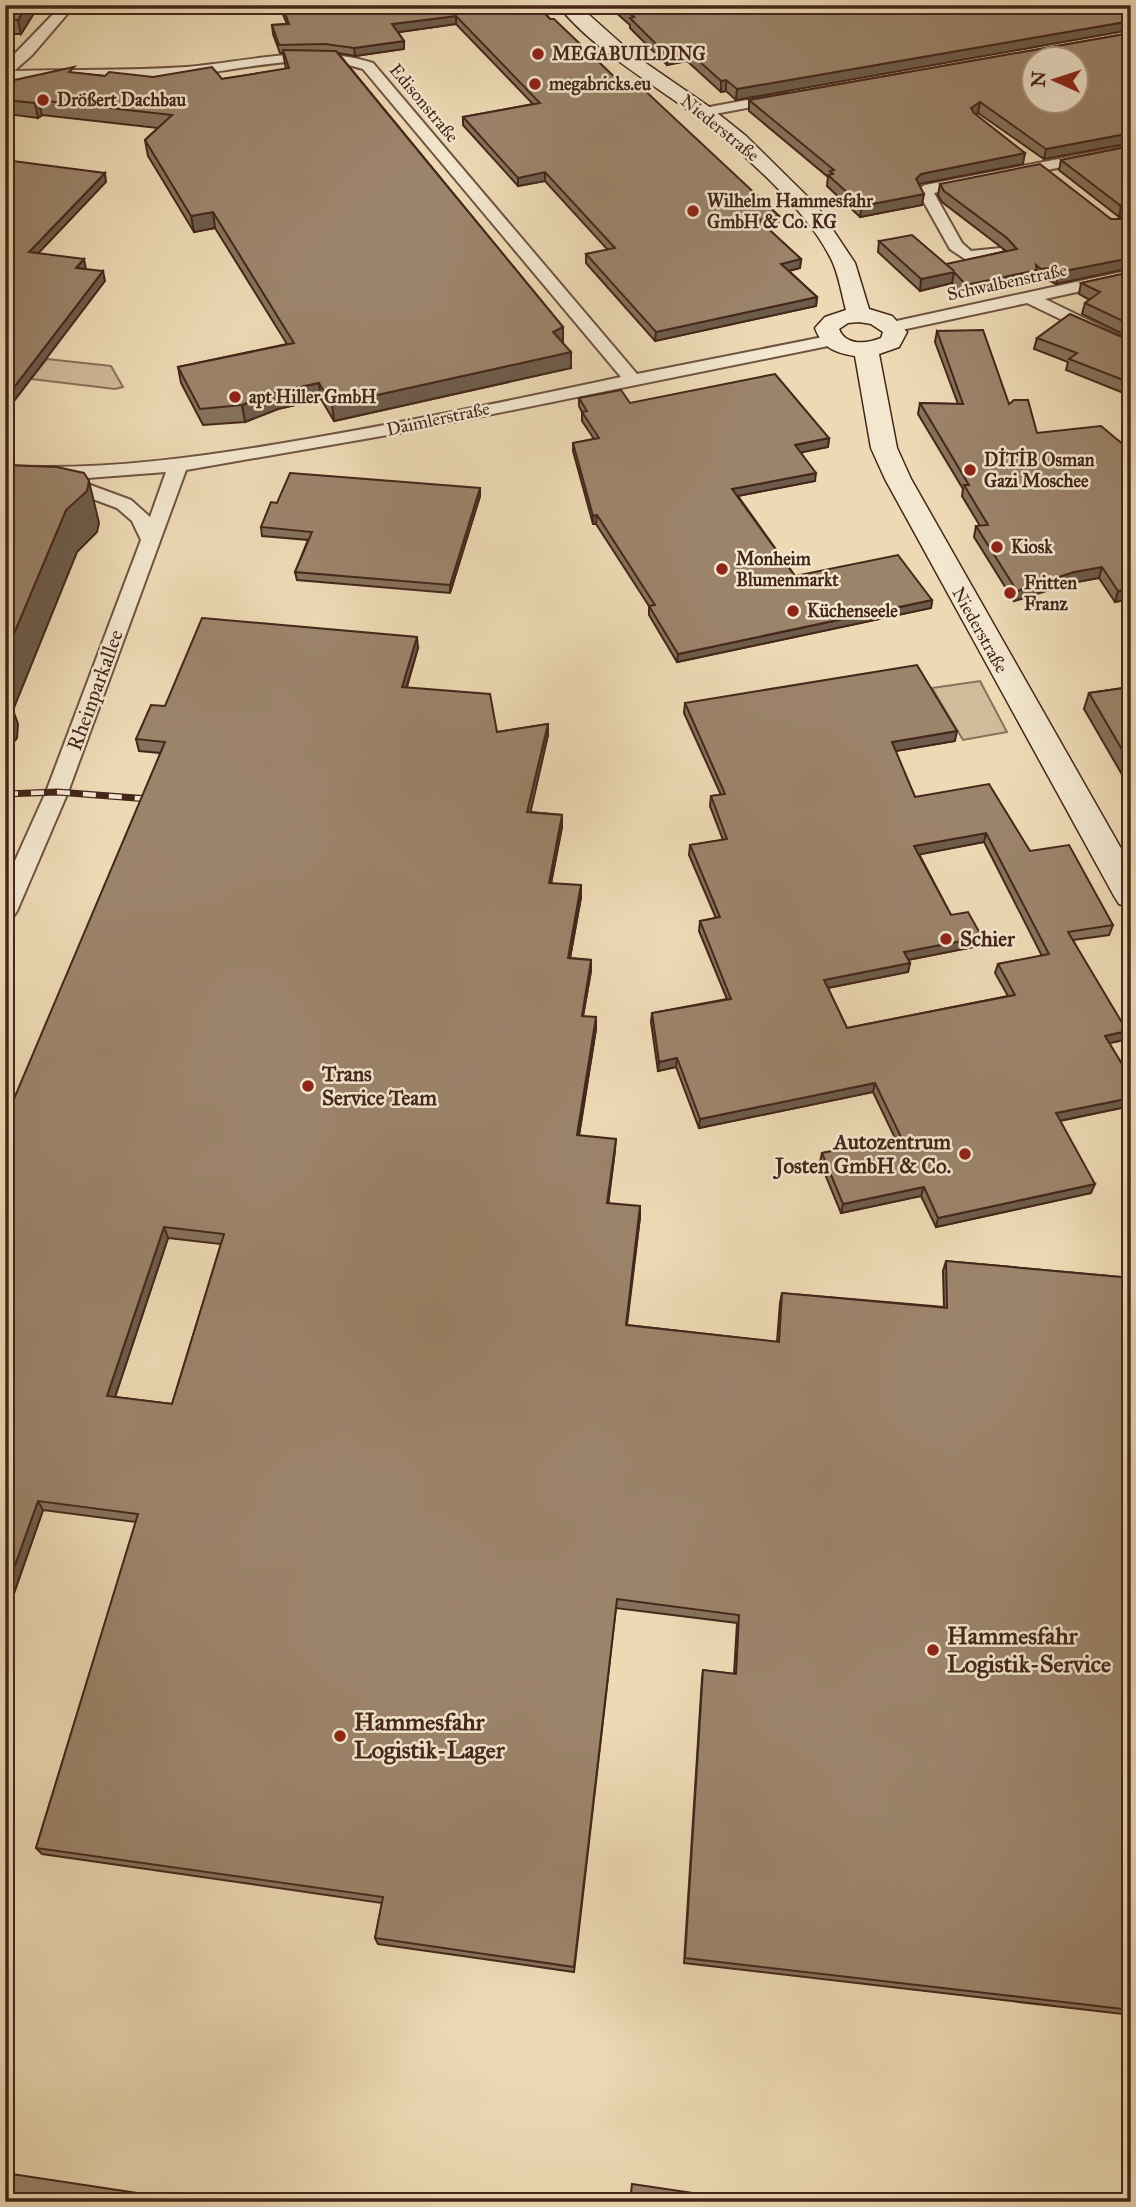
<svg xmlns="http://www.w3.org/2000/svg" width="1136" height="2207" font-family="'IM FELL Great Primer',serif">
	<rect width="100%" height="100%" fill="#eddab5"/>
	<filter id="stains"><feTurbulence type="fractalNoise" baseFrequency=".00286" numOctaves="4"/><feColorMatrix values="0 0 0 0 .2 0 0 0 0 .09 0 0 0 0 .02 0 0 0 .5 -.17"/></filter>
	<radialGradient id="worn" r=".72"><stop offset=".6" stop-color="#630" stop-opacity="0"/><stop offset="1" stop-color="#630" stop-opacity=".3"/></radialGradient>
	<g fill="#d0bb9b" stroke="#8a705b" stroke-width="2">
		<polygon points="47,359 111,366 123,387 115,389 31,379"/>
		<polygon points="980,681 1007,732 963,740 932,688"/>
	</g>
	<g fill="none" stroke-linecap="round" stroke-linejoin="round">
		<g stroke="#6f5342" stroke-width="4">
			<g id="street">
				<path d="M62,5h13l-43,50 -18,16c57,-2 115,0 172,-4 64,-5 124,-24 187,-4l264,311 196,-39 8,5 -8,5 -434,88 -213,37 -118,322 -51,119 -4,6 -8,3v-37l41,-91 95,-252 -9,-19 -15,-13 -62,-23 -1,-6 -49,-1v-12c105,5 205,-10 308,-28 103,-18 206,-39 308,-61l-258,-308c-58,-19 -117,1 -175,6 -61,5 -122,3 -183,4v-15zM166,472l-16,45 -19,-17 -57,-21z"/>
				<polygon points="784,93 791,97 789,100 704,116 697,112 704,108"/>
				<polygon points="1131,145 1131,153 934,193 962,243 971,251 1001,248 1003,251 1001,254 968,261 950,249 917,190 925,185"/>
				<polygon points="1131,270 1131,280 1045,299 1131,341 1131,353 1027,303 892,332 884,327 892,322"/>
			</g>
		</g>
		<g stroke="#45261b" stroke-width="3">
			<path id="secondary" d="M558,5h20l56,50 77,53 35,28 71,70 38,57 14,46 23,7 15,16 -8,15 -20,7 18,94 14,31 220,387v42l-12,-4 -5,-8 -229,-417 -14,-31 -16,-92c-19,-3 -33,-8 -40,-28l10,-11 21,-7c-4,-15 -7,-33 -13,-47 -25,-56 -109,-128 -159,-163 -36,-25 -90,-60 -116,-95zM859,322l12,2 12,8 -2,6c-14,6 -36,8 -42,-9l9,-6z"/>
		</g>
		<use href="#street" fill="#f3e7cf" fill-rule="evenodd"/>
		<use href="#secondary" fill="#f3e7cf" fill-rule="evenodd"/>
		<g stroke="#45261b" stroke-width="7">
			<polyline id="rail" points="5,794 57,792 149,799"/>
		</g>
		<use href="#rail" stroke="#f3e7cf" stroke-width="4.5" stroke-dasharray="13" stroke-linecap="butt"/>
	</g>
	<g fill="#86725c" stroke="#45261b" stroke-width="2" fill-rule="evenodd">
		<polygon points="5,5 39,5 21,34 7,34 5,37"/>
		<polygon points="279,5 537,5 550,19 626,88 779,216 778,224 766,227 801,259 800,268 789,271 817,297 816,306 655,341 586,263 586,254 608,250 545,181 518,186 463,125 463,117 533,104 456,24 398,32 404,41 404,49 355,56 338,53 563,327 563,343 571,368 334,421 321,399 278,409 245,422 203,425 181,383 178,367 287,344 215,228 194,232 148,156 145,140 158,128 42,115 38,118 8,114 5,117 5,82 75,73 105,76 222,79 286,69 283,53 280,53 273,34 272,25 287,24"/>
		<polygon points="613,5 1131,5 736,100 726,91 721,92 687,61 667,65 630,28 630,25 614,11"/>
		<polygon points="1131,33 1044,159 978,113 975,114 1023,164 919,184 922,205 860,217 827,186 828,177 749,111 749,100"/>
		<polygon points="1131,146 1131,215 1119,217 1059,170 1061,160"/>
		<polygon points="940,184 1111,219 1056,284 1046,279 1039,280 1035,277 1035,281 964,296 952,283 920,291 878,252 879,241 946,265 1006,251 942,202 938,195"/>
		<polygon points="1131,272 1131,338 1082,314 1085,303 1090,300 1079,294 1081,283"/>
		<polygon points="937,331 1037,433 1131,599 1115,602 1099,578 1071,583 1014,601 974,537 976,526 980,526 962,496 963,489 918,414 920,403 958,404 935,342"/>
		<polygon points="1037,338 1131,341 1131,396 1066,370 1068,362 1034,349"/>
		<polygon points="579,398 630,403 829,438 828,447 801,452 815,481 738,496 795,576 932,600 931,608 677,662 649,615 649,606 596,524 593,524 573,451 573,443 594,439 582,421 582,412 579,406"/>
		<polygon points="480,488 480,496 450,593 297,580 295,572 308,540 262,536 261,527 277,503"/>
		<path d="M418,648l-11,39 90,45 51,-8v11l-18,77 32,3v12l-11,56 30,14 -11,61 21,2v11l-8,45 13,13 -17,107 36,14 -7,53 32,14 -13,108 150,17 3,-39 2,-10 162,14 -1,-36 3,-10 185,17v737l-447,-52 18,-285 1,-8 31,4 3,-51 -121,-15 -42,364 -196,-28 -3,-6 7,-35 -340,-49 -6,-6 100,-326 -93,-12 -38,109 155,-866 -21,-2 -3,-12 29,-33zM168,1238l53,6 -49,160 -57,-7z"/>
		<polygon points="1131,687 1131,790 1084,709 1089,693"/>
		<path d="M685,703l270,38 -60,10 20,46 115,54 83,74 -4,10 -36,5 51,100 -15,3 22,36v27l-71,15 31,72 -155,34 -15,-31 -80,17 -21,-51 2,-9 73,-15 -22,-46 -174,36 -23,-61 -18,4 -7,-49 1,-9 75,-14 -28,-68 1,-10 16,-3 -27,-63 1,-10 33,-5 -13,-34 1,-10 10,-1 -37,-82zM984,842l58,114 -44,8 -3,9 13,23 -161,32 -19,-40 80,-16 2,-9 -2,-3 71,-14 3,-9 -31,-22 -32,-61z"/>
	</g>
	<g fill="#6d5c4b" stroke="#45261b" stroke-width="2">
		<polygon points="27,5 39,5 21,34 18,20"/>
		<polygon points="456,16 456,24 393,33 392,24"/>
		<polygon points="1131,21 1131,30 736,100 737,89"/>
		<polygon points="404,41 404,49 355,56 354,48"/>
		<polygon points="688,51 687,61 667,65 667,55"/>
		<polygon points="726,80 726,91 721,92 721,81"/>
		<polygon points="38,100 42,115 38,118 35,103"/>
		<polygon points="980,102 978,113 969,118 971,108"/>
		<polygon points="5,104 8,114 5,117"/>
		<polygon points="1131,133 1131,143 1044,159 1046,149"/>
		<polygon points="1025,153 1023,164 919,184 916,179 921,174"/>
		<polygon points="545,172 545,181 518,186 518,178"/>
		<polygon points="105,173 106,182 31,261 29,252"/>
		<polygon points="924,194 922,205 860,217 862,206"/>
		<polygon points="1131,205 1131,215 1119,217 1121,206"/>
		<polygon points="213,212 215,228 194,232 191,216"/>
		<polygon points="779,216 778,224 758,229 759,220"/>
		<polygon points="1131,258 1131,268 1056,284 1059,272"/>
		<polygon points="84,259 86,269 76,268"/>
		<polygon points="801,259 800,268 780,273 781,264"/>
		<polygon points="1048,268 1046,279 1039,280 1041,269"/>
		<polygon points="1037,270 1035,281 964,296 966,285"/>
		<polygon points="103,271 105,281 5,413 5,399"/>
		<polygon points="954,272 952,283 920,291 921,279"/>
		<polygon points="817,297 816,306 655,341 656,332"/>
		<polygon points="563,327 563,343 553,332"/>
		<polygon points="571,352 571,368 334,421 332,405"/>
		<polygon points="319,383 321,399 278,409 245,422 242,405 276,392"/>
		<polygon points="829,438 828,447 794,454 795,445"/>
		<polygon points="816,473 815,481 732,497 732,489"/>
		<polygon points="89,481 99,523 97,532 77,552 13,710 18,724 17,738 5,753 5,655 66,510"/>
		<polygon points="480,488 480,496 450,593 450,585"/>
		<polygon points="597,515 596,524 593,524 593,516"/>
		<polygon points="1102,567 1099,578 1071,583 1014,601 1017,591 1074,572"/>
		<polygon points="1131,589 1131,599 1115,602 1118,591"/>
		<polygon points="932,600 931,608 677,662 678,654"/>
		<polygon points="417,637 418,648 403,698 402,687"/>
		<polygon points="548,724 548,735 528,823 527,812"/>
		<polygon points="957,731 955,741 890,752 892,742"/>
		<polygon points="562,815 562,827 549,894 549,883"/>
		<polygon points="986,833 984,842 912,856 914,846"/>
		<polygon points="581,885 581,897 568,969 568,958"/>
		<polygon points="982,937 979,946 902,961 904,952"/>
		<polygon points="591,960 591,971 581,1027 582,1016"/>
		<polygon points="910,963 908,972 822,989 824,980"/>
		<polygon points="596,1017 596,1029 577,1146 577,1135"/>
		<polygon points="1127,1031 1124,1040 1101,1045 1105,1036"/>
		<polygon points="677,1058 676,1067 658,1071 659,1062"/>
		<polygon points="875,1083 873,1092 699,1128 700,1119"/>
		<polygon points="1131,1098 1131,1106 1053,1122 1056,1113"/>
		<polygon points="616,1139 615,1150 607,1214 607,1203"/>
		<polygon points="1095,1184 1091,1193 936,1227 938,1218"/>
		<polygon points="924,1187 921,1196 841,1213 843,1204"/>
		<polygon points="640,1206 640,1217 625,1336 626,1325"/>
		<polygon points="164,1227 168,1238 112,1406 107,1396"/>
		<polygon points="38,1501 43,1510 5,1619 5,1593"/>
	</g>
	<g fill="#9c846b" stroke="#45261b" stroke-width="2" fill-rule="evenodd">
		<polygon points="5,5 27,5 18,20 5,19"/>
		<polygon points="282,5 537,5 550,19 554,19 626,88 640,86 779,216 759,220 801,259 781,264 817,297 656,332 586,254 615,248 545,172 518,178 463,117 540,103 456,16 392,24 404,41 354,48 325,44 279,45 272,25 289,24"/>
		<polygon points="619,5 1131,5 1131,21 737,89 726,80 721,81 688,51 667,55 630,18 634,17"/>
		<path d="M1131,33v100l-85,16 -66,-47 -9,6 3,5 51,40 -104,21 -5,5 8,15 -62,12 -34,-31 5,-1 -3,-3 4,-1 -85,-70zM1034,60h42v42h-42z"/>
		<polygon points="283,50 336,51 563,327 553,332 571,352 332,405 319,383 276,392 242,405 200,409 178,367 294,343 213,212 191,216 145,140 172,115 38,100 35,103 5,100 5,82 74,67 69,72 105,76 109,72 153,77 212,67 222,79 289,68"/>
		<polygon points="1131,146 1131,205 1121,206 1061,160"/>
		<polygon points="5,160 105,173 29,252 84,259 76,268 103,271 5,399"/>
		<polygon points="1040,164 1111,219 1131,219 1131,258 1059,272 1048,268 1041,269 1036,265 1037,270 966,285 954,272 921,279 879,241 912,235 954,271 946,264 1017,249 1007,238 944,191 940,184"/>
		<polygon points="1131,272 1131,325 1085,303 1100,292 1081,283"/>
		<polygon points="1070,314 1131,341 1131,383 1069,359 1077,353 1037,338"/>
		<polygon points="983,330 1009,404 1014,400 1028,400 1037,433 1101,426 1131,451 1131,589 1118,591 1102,567 1074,572 1017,591 976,526 988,525 964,485 969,485 920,403 963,404 937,331"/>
		<polygon points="775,374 829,438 795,445 816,473 732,489 795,576 898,555 932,600 678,654 649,606 655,605 597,515 593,516 573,443 599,438 582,412 587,411 579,398 621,390 630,403"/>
		<polygon points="5,465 57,467 84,473 89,481 87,491 66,510 5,655"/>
		<polygon points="290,473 480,488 450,585 295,572 312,532 261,527 271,502 277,503"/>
		<path d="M202,618l215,19 -15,50 88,7 7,38 51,-8 -21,88 35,3 -13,68 32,2 -13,73 23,2 -9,56 14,1 -19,118 39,4 -9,64 33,3 -14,119 153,17 3,-49 165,15 -1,-47 185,17v732l-446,-52 18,-288 33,4 3,-59 -122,-16 -43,368 -199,-29 8,-41 -347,-49 102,-334 -100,-13 -33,92v-473l160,-378 -29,-3 15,-34 14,1zM164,1227l60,7 -52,170 -65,-8z"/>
		<path d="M917,665l40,66 -65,11 23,55 74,-13 41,67 39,-6 44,80 -45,7 59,99 -22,5 26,43v19l-75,15 39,71 -157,34 -14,-31 -81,17 -21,-51 79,-16 -26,-54 -175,36 -23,-61 -18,4 -7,-49 79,-14 -31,-78 20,-4 -30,-72 37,-6 -16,-43 14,-2 -40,-91zM986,833l63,121 -51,10 17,31 -168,33 -23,-48 86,-17 -6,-11 78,-15 -14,-25 -17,3 -37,-69z"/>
		<polygon points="1131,687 1131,765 1089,693"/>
		<polygon points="5,2173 197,2202 5,2202"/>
		<polygon points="632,2184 707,2195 707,2202 630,2202"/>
	</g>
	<g fill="#8f2418" stroke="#f3e7cf" stroke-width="2.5">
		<circle cx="538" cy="54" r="7"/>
		<circle cx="535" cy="84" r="7"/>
		<circle cx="43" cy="100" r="7"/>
		<circle cx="693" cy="211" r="7"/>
		<circle cx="235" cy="397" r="7"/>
		<circle cx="970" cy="470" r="7"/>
		<circle cx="997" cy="547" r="7"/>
		<circle cx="722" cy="569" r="7"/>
		<circle cx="1010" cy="593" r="7"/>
		<circle cx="793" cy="611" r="7"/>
		<circle cx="946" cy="939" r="7"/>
		<circle cx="308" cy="1086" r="7"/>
		<circle cx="965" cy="1154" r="7"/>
		<circle cx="933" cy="1650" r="7"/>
		<circle cx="340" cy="1736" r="7"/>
	</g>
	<g text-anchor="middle" stroke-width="5" stroke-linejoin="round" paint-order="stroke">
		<g font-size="18" font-weight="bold" fill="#45261b" stroke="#f3e7cf" text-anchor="start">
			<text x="552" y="60">MEGABUILDING</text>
			<text x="549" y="90">megabricks.eu</text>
			<text x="57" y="106">Drößert Dachbau</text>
			<text x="707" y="207">Wilhelm Hammesfahr<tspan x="707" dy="21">GmbH &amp; Co. KG</tspan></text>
			<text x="249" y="403">apt Hiller GmbH</text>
			<text x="984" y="466">DİTİB Osman<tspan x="984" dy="21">Gazi Moschee</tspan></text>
			<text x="1011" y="553">Kiosk</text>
			<text x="736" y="565">Monheim<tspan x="736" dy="21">Blumenmarkt</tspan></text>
			<text x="1024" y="589">Fritten<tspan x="1024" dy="21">Franz</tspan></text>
			<text x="807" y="617">Küchenseele</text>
		</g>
		<g font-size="18" fill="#45261b" stroke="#f3e7cf">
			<text transform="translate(424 103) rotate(50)" y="6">Edisonstraße</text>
			<text transform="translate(720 128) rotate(39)" y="6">Niederstraße</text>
			<text transform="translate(1007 282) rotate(-12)" y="6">Schwalbenstraße</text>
			<text transform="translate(438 419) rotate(-12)" y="6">Daimlerstraße</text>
			<text transform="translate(980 630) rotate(61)" y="6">Niederstraße</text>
		</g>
		<g font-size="21" fill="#45261b" stroke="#f3e7cf">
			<text transform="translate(95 690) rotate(-70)" y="7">Rheinparkallee</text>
		</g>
		<g font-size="21" font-weight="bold" fill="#45261b" stroke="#f3e7cf" text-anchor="start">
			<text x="960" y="946">Schier</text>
			<text x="322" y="1081">Trans<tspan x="322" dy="24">Service Team</tspan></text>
			<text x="951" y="1149" text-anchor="end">Autozentrum<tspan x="951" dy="24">Josten GmbH &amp; Co.</tspan></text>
		</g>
		<g font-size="24" font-weight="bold" fill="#45261b" stroke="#f3e7cf" text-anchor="start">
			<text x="947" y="1644">Hammesfahr<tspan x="947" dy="28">Logistik-Service</tspan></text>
			<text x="354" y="1730">Hammesfahr<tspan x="354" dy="28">Logistik-Lager</tspan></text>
		</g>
	</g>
	<rect width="1136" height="2207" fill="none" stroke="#eddab5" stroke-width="28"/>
	<rect x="7" y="7" width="1122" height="2193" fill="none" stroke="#45261b" stroke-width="3.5"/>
	<rect x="14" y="14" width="1108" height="2179" fill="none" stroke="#45261b" stroke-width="2"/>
	<g transform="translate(1055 80) rotate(273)"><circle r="33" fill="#f3e7cf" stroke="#ad9a87" stroke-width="2"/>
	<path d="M0-5L12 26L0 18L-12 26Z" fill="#8f2418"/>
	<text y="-10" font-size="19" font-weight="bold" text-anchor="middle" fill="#45261b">N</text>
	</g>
	<rect width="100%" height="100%" filter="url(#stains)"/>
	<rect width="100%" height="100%" fill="url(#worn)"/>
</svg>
